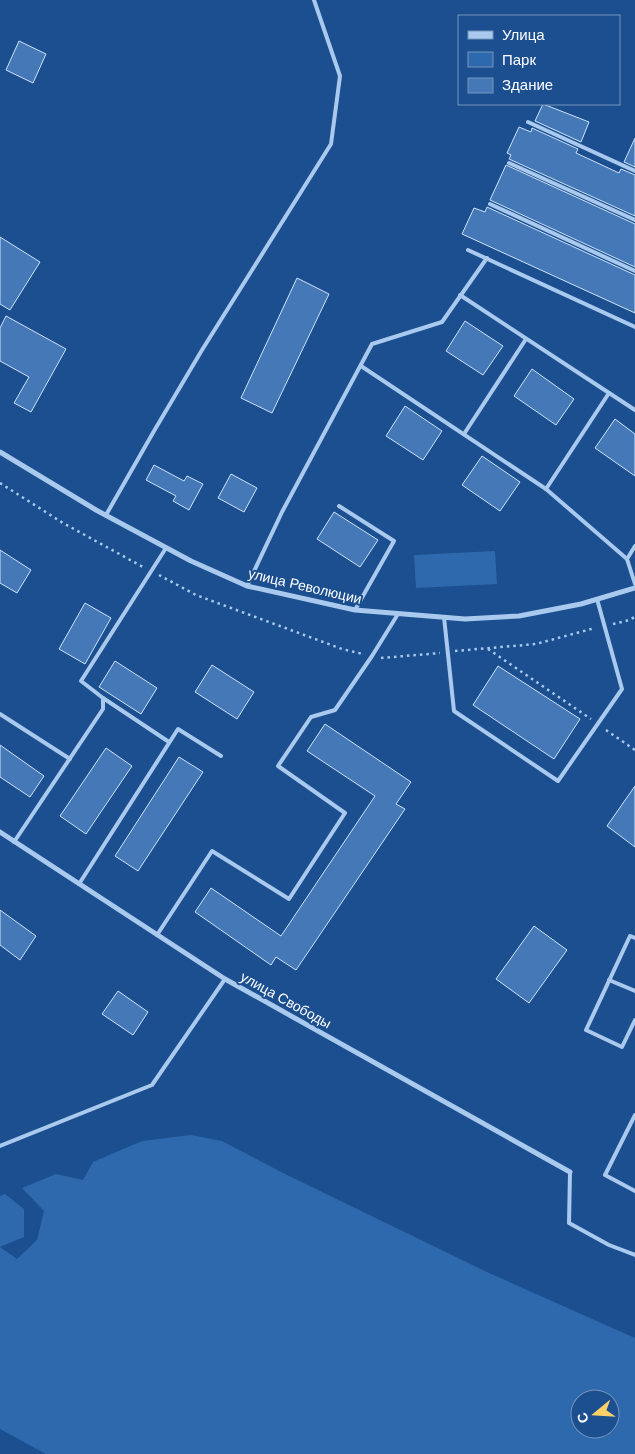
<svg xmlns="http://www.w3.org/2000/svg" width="635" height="1454" font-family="Arial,sans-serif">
	<rect width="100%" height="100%" fill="#1b4f8f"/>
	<g fill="#2e69ad" fill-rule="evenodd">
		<polygon points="495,551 497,584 416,588 414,555"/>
		<path d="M191,1135l31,6 61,32 206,100 146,65v116h-589l-46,-25v-182l17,12 20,-19 7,-29 -22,-23 34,-14 27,6 10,-18 49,-21zM580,1399h30v30h-30z"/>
		<polygon points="5,1194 24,1209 24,1237 0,1247 0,1196"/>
	</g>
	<g fill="#4478b7" stroke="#cfe3fa">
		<polygon points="19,41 46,54 33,83 6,70"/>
		<polygon points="543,104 589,122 581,142 535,121"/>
		<polygon points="519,127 531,132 532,128 578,149 576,153 619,173 621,169 635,175 635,216 509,159 511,155 507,153"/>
		<polygon points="635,138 635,167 624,162"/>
		<polygon points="506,165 635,224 635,267 490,200"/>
		<polygon points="487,207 635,275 635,313 462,234 474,208 485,212"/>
		<polygon points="0,237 40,262 10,310 0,304"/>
		<polygon points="297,278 329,294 272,413 241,398"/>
		<polygon points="6,316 66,349 31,412 14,403 29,377 0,361 0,328"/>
		<polygon points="465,321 503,346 483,375 446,351"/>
		<polygon points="532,369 574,399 556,425 514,396"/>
		<polygon points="405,406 442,431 423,460 386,436"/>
		<polygon points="615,419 635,434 635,476 595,448"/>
		<polygon points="482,456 520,482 500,511 462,485"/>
		<polygon points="154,465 184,481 187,476 203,484 189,510 173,501 176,496 146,480"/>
		<polygon points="231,474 257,488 244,512 218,498"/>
		<polygon points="334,512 378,540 360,567 317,539"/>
		<polygon points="0,550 31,570 17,593 0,583"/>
		<polygon points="85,603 111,618 85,664 59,649"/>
		<polygon points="115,661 157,688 141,714 99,687"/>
		<polygon points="212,665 254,692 237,719 195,692"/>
		<polygon points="498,666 580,719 554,759 473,705"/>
		<polygon points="325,724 411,782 396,804 405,809 296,970 276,957 271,965 195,912 211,888 281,936 375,796 307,751"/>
		<polygon points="0,745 44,776 30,797 0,777"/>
		<polygon points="106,748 132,766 86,834 60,816"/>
		<polygon points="179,757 203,772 138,871 115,856"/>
		<polygon points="635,786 635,847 607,826"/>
		<polygon points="0,910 36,936 20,960 0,945"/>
		<polygon points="534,926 567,950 529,1003 496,979"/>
		<polygon points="118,991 148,1012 133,1035 102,1014"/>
	</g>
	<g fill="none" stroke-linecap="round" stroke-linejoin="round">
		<g stroke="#a9c9ee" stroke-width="2.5" stroke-dasharray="2.5 4" stroke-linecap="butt">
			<polyline points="0,483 63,523 143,567"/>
			<polyline points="159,575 196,595 342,649 363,654"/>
			<polyline points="613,624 626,621 635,617"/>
			<polyline points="488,649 591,719"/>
			<polyline points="455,651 536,644 595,628"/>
			<polyline points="381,658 440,653"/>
			<polyline points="606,730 635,750"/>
		</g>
		<g stroke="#a9c9ee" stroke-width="4">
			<polyline points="528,122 635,171"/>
			<polyline points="509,163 635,220"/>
			<polyline points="490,204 635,271"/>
			<polyline points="468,250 635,327"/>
			<polyline points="460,295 635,410"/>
			<polyline points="361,366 546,489 627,559"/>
			<polyline points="464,434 526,339"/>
			<polyline points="546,489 609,393"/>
			<polyline points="339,506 394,541 355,610"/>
			<polyline points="106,515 154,431 202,350 331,144 340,76 314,0"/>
			<polyline points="635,546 627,559 635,584"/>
			<polyline points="247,586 282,512 372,344 442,322 487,258"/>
			<polyline points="444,617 454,711 558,781 622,689 597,599"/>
			<polyline points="103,698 169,742"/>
			<polyline points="0,714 70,759"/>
			<polyline points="14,842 103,709 103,698 81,681 166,548"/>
			<polyline points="79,884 178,729 221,756"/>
			<polyline points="157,935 212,851 289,899 345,813 278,766 311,717 335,710 372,656 398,614"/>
			<polyline points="635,938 630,936 586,1030 622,1047 635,1020"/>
			<polyline points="609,980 635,991"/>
			<polyline points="635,1115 605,1175 635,1191"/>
			<polyline points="0,1146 152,1085 225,979"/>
			<polyline points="570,1172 569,1223 609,1245 635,1255"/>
		</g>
		<g stroke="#a9c9ee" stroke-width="5">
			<polyline points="0,452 96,510 191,561 247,586 355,610 465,619 519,616 581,604 635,588"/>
			<polyline points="0,832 225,979 570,1172"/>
		</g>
	</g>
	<g text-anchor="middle" stroke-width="4" stroke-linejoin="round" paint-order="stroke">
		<g font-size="14" fill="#fff" stroke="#1b4f8f">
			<text transform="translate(305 586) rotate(13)" y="5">улица Революции</text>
			<text transform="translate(286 1000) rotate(29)" y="5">улица Свободы</text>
		</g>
	</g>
	<rect x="458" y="15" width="162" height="90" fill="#1b4f8f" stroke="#7695bc"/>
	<rect x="468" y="31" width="25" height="8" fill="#a9c9ee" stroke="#7695bc"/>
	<text x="502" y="40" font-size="15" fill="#ffffff">Улица</text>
	<rect x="468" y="52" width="25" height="15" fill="#2e69ad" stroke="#7695bc"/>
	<text x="502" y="65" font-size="15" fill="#ffffff">Парк</text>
	<rect x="468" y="78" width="25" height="15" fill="#4478b7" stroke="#7695bc"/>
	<text x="502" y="90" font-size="15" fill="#ffffff">Здание</text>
	<g transform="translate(595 1414) rotate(252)"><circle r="24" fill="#1b4f8f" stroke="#7695bc"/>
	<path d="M0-4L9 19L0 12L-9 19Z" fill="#ffd166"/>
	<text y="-8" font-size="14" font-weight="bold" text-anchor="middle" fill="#ffffff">С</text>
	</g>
</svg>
